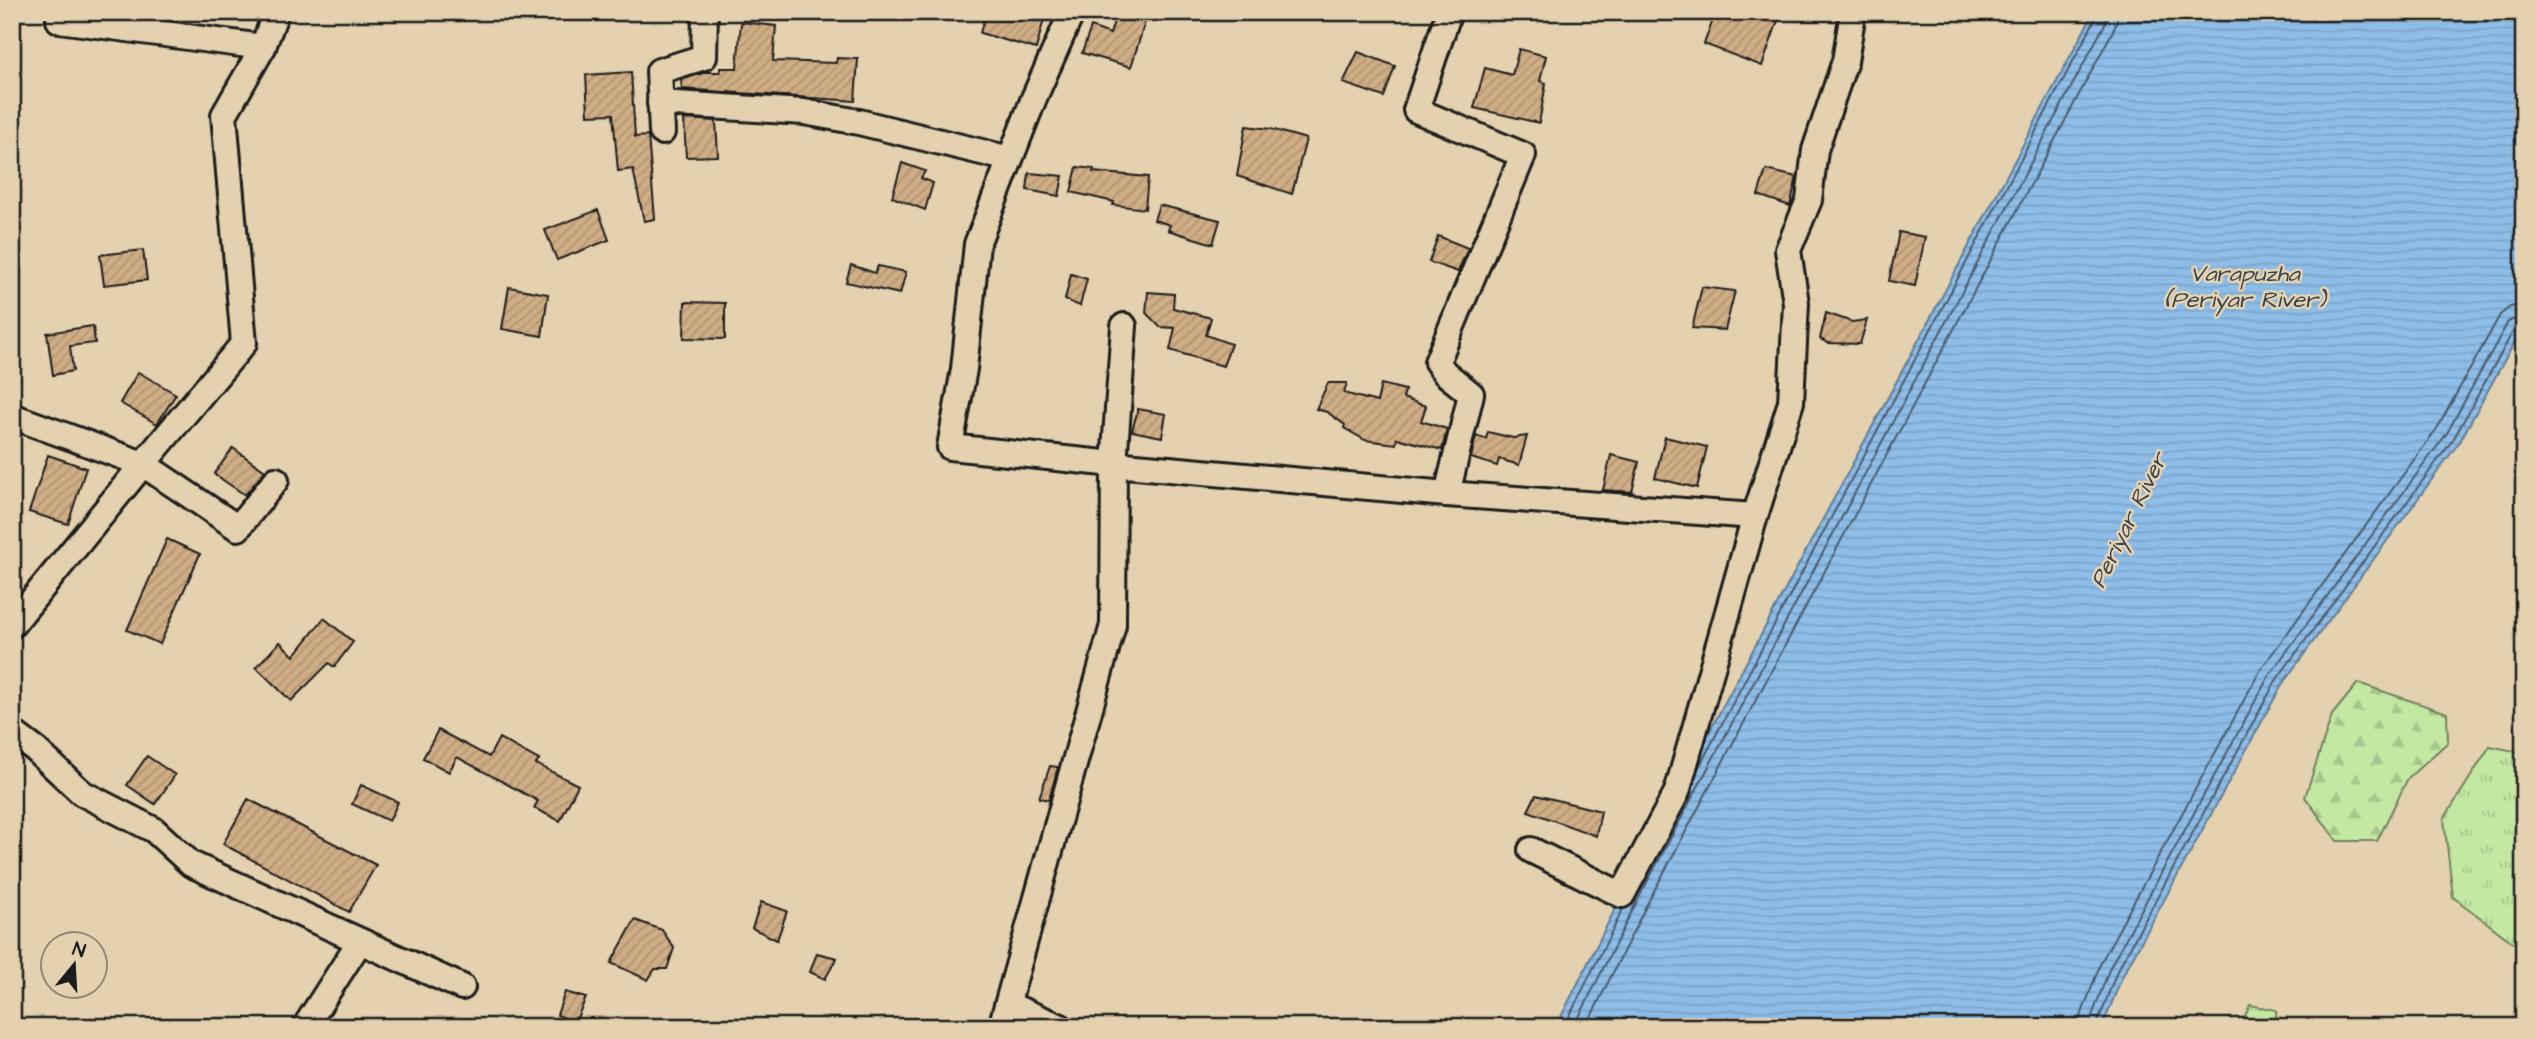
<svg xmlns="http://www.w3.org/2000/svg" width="2536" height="1039" font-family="'Architects Daughter',sans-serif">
	<defs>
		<pattern id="grass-tufts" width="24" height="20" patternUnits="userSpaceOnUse" patternTransform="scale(1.75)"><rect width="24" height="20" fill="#c2e8a2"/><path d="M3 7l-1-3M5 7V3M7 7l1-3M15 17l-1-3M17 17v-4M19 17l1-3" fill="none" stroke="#a6c68b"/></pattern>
		<pattern id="forest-firs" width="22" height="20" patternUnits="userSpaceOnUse" patternTransform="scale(1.75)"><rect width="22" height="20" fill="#c2e8a2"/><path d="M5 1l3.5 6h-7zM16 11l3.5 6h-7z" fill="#a6c68b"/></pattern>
		<pattern id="water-rules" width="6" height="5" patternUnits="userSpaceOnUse" patternTransform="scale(1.75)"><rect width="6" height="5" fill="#8ebde8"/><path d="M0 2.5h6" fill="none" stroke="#7aa2c6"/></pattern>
		<pattern id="building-hatch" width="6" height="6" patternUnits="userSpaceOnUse" patternTransform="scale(1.75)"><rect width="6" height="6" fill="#cfad85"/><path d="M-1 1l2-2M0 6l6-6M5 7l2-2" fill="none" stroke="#b19472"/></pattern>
	</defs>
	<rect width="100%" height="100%" fill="#e4d1af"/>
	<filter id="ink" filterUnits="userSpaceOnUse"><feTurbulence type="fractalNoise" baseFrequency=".0143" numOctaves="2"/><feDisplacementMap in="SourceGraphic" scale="14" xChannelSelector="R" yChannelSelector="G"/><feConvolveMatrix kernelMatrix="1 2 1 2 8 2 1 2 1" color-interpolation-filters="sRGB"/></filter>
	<g filter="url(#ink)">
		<g fill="url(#grass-tufts)" stroke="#6f825f" stroke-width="2">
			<polygon points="2490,746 2524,753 2524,951 2453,897 2444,819"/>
			<polygon points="2250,1005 2276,1010 2277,1027 2240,1027"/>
		</g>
		<polygon fill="url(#forest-firs)" stroke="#6f825f" stroke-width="2" points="2358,683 2447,713 2448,742 2408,778 2377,841 2337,841 2305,797 2332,715"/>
		<polygon fill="url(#water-rules)" stroke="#607d96" stroke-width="2" points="2094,12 2524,12 2524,325 2460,441 2283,683 2123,975 2102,1027 1556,1027 1622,895"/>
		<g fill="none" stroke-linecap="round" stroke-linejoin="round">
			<g stroke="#4a5c6e" stroke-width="2">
				<polyline points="1699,767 2099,12"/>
				<polyline points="1564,1027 1623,909"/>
				<polyline points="1574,1027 1636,903 2106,22 2108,12"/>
				<polyline points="1586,1027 1645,908 2115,27 2119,12"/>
				<polyline points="2077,1027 2101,962 2261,669 2438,427 2500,315 2510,307 2524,304"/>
				<polyline points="2088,1027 2110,967 2270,674 2447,433 2508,322 2524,315"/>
				<polyline points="2096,1027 2117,971 2277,679 2454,438 2515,328 2524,324"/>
			</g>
		</g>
		<g fill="url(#building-hatch)" stroke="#1c1c1c" stroke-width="2">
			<polygon points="986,12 1019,12 1044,19 1036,49 980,33"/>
			<polygon points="1117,12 1148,12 1131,67 1082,53 1091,27 1110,34"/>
			<polygon points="1716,12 1781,12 1762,66 1704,44"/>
			<polygon points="741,22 776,26 773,61 836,63 837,58 858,59 855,101 682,89 681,80 706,72 720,72 720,68 737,68"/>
			<polygon points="1519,49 1546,56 1540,81 1546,83 1539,123 1474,108 1485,68 1512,75"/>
			<polygon points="1358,52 1395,66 1384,97 1343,83"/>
			<polygon points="631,72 635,137 648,136 655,219 644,221 633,169 618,171 613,114 588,115 586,75"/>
			<polygon points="684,119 716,121 718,156 686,157"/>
			<polygon points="1246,126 1271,129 1306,139 1292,194 1237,176"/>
			<polygon points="902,163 925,171 921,178 933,183 925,210 892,197"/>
			<polygon points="1077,167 1094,169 1093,172 1148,177 1145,209 1113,205 1114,202 1071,192"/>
			<polygon points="1766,170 1797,177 1790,206 1758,195"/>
			<polygon points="1029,173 1063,176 1059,196 1027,190"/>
			<polygon points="1159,205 1220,220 1213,244 1168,230 1170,225 1154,220"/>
			<polygon points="598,210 609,240 557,260 545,230"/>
			<polygon points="1899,232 1925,237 1915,286 1889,281"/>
			<polygon points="1438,236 1468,248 1458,272 1429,262"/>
			<polygon points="143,250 147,280 104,285 100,255"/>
			<polygon points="851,265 875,273 878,266 906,272 900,294 846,282"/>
			<polygon points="1071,274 1087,279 1080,306 1065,300"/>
			<polygon points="509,287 548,294 542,336 502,329"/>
			<polygon points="1702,287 1735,291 1725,330 1692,328"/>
			<polygon points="1148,292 1174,294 1173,308 1211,318 1206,335 1231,344 1223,366 1170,350 1175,328 1160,327 1146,313"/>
			<polygon points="685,302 725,303 725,339 684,338"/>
			<polygon points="1826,313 1852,322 1867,320 1860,344 1828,343 1820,339"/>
			<polygon points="93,326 95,343 70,346 73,371 53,375 47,333"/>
			<polygon points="138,372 176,394 157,424 120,403"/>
			<polygon points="1328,383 1347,383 1344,393 1377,402 1381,384 1405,390 1403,398 1426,406 1421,421 1447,429 1442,450 1397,438 1396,444 1365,440 1344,428 1345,425 1327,412 1316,409"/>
			<polygon points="1138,409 1166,414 1162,437 1132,431"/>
			<polygon points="1488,432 1513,438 1527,436 1519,465 1499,459 1497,466 1471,458 1476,436 1486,439"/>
			<polygon points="1665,437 1707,447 1697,488 1655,478"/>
			<polygon points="233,448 265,471 245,495 214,474"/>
			<polygon points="48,455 86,468 68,524 29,512"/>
			<polygon points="1611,455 1639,462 1632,492 1603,490"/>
			<polygon points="167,539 200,554 160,644 127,630"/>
			<polygon points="324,618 353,642 334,667 329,663 291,701 256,667 280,642 294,656"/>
			<polygon points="438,730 489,757 499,738 539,760 536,764 578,785 560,821 534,808 538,801 457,757 449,772 423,758"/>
			<polygon points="147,756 175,775 155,804 127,785"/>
			<polygon points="1050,766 1058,767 1049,800 1039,798"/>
			<polygon points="361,785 398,802 389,821 352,804"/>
			<polygon points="1536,795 1601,811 1596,836 1528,811"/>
			<polygon points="248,799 376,865 349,912 223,844"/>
			<polygon points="761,902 787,911 777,940 752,928"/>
			<polygon points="635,920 662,930 674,948 667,969 655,969 648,980 611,963"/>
			<polygon points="817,953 837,958 825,979 810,972"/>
			<polygon points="565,992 586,998 575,1022 557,1015"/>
		</g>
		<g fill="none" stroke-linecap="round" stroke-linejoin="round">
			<g stroke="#1c1c1c" stroke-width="30">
				<g id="minor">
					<polyline points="59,20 263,47"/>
					<polyline points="660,103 804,112 859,122 1010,159"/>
					<polyline points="662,132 659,71 704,57 705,12"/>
					<polyline points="1124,326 1114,464 1447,494 1755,516 1677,792 1622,895 1531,850"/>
					<polyline points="12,416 143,464 244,343 224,115 263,47 276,12"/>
					<polyline points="1447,494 1471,394 1445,373 1437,362 1523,155 1416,110 1449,12"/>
					<polyline points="1755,516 1791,402 1796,303 1788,250 1809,200 1815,150 1845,61 1853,12"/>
					<polyline points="12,625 143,464 238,528 276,480"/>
					<polyline points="12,732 36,750 82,793 154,830 191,864 360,941 305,1027"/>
					<polyline points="360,941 462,987"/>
					<polyline points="1009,1005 1061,1027"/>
					<polyline points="1001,1027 1113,625 1114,464 950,447 964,369 977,244 1034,98 1072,12"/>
				</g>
			</g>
			<use href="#minor" stroke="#e4d1af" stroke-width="24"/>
		</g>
	</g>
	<g text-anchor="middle" stroke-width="5" stroke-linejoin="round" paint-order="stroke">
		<g font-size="23" font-style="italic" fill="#38444f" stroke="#e4d1af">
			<text x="2245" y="281">Varapuzha<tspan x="2245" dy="26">(Periyar River)</tspan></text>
			<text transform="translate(2128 520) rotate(-64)" y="8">Periyar River</text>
		</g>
	</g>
	<rect width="2536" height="1039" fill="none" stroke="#e4d1af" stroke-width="42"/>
	<rect x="21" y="21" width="2494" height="997" fill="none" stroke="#1c1c1c" stroke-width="2.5" filter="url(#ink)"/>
	<g transform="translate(74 965) rotate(18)"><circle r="33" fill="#e4d1af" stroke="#948974" stroke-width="2"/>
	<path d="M0-5L12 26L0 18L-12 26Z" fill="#1c1c1c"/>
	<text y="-10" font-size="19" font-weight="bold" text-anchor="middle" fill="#1c1c1c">N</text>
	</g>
</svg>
